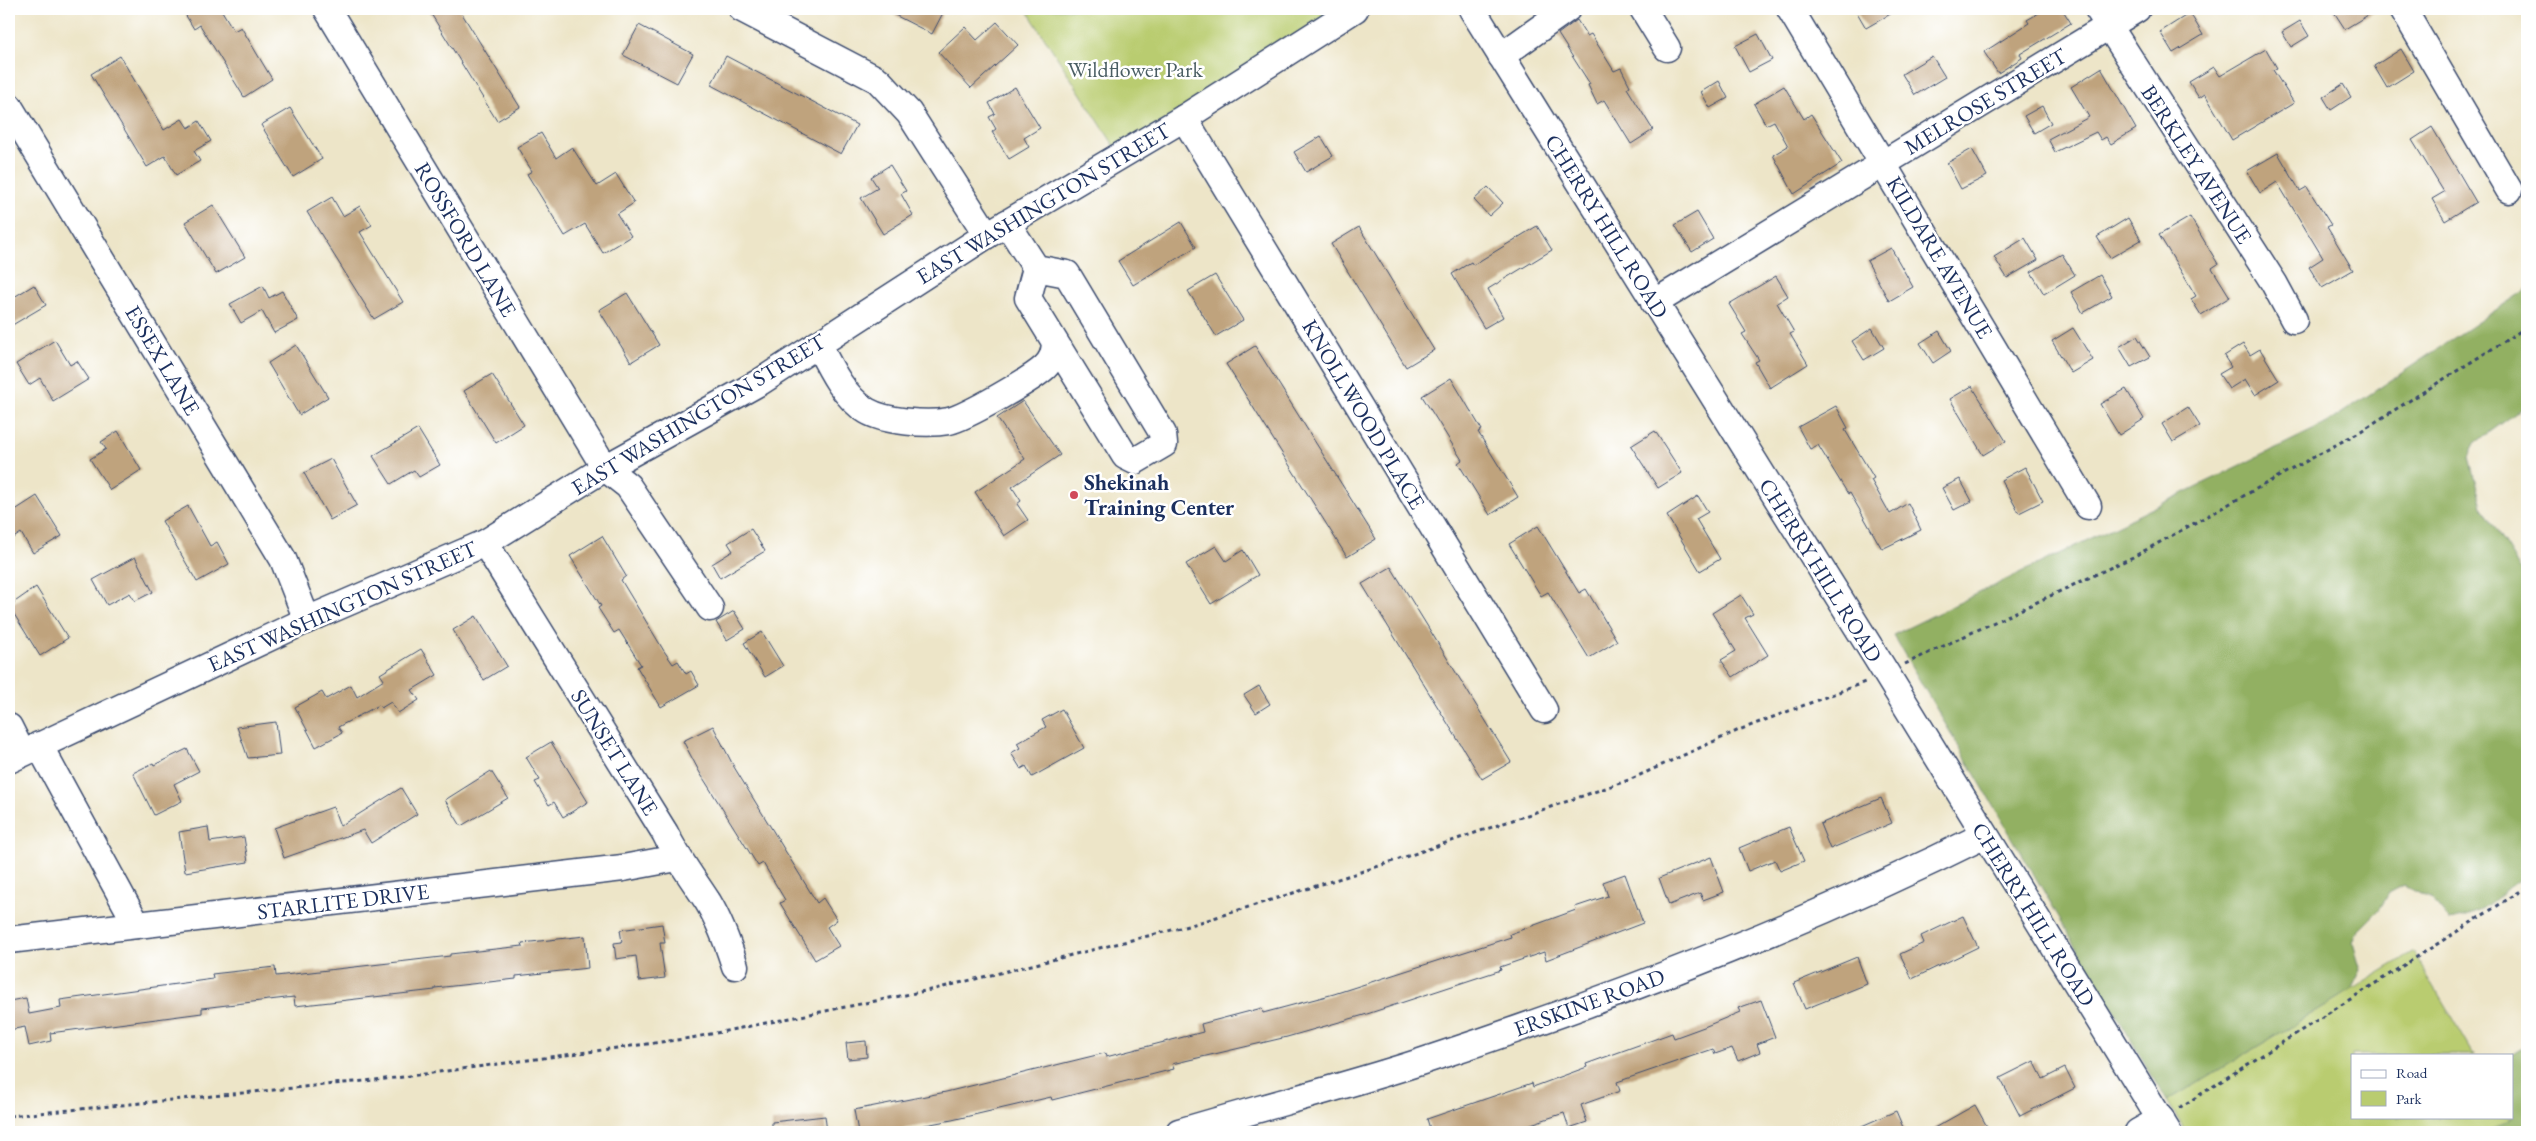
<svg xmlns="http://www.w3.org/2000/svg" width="2536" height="1141" font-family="'EB Garamond',serif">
	<rect width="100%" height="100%" fill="#fff"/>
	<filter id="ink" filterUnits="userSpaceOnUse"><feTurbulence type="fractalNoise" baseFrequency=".02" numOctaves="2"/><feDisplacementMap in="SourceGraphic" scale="10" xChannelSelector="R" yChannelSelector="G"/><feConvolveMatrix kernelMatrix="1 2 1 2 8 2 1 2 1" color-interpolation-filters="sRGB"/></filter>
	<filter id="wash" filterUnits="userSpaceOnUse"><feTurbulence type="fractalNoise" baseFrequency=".0096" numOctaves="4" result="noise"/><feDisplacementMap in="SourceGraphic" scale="20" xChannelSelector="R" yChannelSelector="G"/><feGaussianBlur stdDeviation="1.12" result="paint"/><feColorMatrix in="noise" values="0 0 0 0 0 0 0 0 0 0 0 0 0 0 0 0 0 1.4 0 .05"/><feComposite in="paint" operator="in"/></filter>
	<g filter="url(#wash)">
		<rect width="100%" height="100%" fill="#ede5c8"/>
		<g fill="#b9cc70" stroke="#6a7e67">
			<polygon points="1026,9 1344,9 1117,150"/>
			<polygon points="2414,952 2474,1055 2352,1055 2352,1117 2510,1117 2511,1119 2490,1132 2186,1132 2167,1101"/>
		</g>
		<g fill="#92b062" stroke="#567060">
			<path d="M2527,289v116l-52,38 -6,15 13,49 45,73v295c-31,19 -37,39 -78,45l-18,-21 -27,-14 -15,8 -10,17 -22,22 -4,11 8,27 -10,20 -184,111 -274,-466 434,-212z"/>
			<polygon points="2527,1045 2527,1132 2490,1132 2512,1117 2511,1055"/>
		</g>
		<g id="blocks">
			<g fill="#bfa37d">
				<polygon points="182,9 227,9 222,11 234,31 241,27 272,79 244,97 200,25 194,29"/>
				<polygon points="428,9 459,9 520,107 497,121"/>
				<polygon points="883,9 945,9 932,34"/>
				<polygon points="1855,9 1899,9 1866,28"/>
				<polygon points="2046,9 2062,9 2071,23 2020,54 2022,58 1998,73 1984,52 2029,23 2027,20"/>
				<polygon points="2332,9 2378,9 2345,29"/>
				<polygon points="2190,13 2203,35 2173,53 2160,32"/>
				<polygon points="1577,20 1587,36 1591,34 1614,71 1621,68 1630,86 1627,88 1653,130 1631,144 1604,100 1597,104 1588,85 1590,84 1558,34"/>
				<polygon points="2300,21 2309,36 2291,47 2282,32"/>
				<polygon points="997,22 1018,45 971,88 938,52 965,27 977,40"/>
				<polygon points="639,25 693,54 677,83 623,55"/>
				<polygon points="1758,34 1772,60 1749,72 1735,46"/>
				<polygon points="2266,49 2277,68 2273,70 2294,103 2232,140 2205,94 2199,98 2189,82 2214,67 2220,76"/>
				<polygon points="2401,49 2414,71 2387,88 2374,66"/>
				<polygon points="120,56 164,130 182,119 188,128 199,121 211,141 194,151 200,161 176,175 165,156 147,167 91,74"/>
				<polygon points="726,56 857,125 841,154 711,85"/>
				<polygon points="1932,56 1945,77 1915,95 1902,74"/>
				<polygon points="2101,68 2136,129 2111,144 2106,137 2101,140 2096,132 2055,152 2048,139 2089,117 2071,87"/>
				<polygon points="1719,81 1728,98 1710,108 1701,92"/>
				<polygon points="2343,84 2351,97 2331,110 2323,97"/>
				<polygon points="1784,86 1804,119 1811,114 1842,163 1794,194 1773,155 1788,146 1774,121 1766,125 1754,104"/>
				<polygon points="1015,87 1040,128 1024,138 1029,147 1009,159 992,132 996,129 989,117 995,114 989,103"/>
				<polygon points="2042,106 2051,123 2034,133 2024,116"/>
				<polygon points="290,108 322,159 293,177 261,125"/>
				<polygon points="2432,127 2476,202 2445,221 2432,199 2444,192 2412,140"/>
				<polygon points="541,133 556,158 572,147 597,186 616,174 634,203 617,214 631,236 603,253 585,224 565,236 527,174 532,171 517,147"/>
				<polygon points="1321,136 1333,156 1306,172 1294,152"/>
				<polygon points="1972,149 1987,176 1961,189 1947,163"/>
				<polygon points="2278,153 2300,191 2307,187 2331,225 2327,227 2353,270 2322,288 2309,267 2323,258 2277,182 2260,193 2247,171"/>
				<polygon points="890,165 906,191 901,194 913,215 883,234 861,198 878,188 871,177"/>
				<polygon points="1488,187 1503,203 1489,216 1474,200"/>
				<polygon points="332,197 343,216 360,206 372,225 360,232 403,302 374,319 307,212"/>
				<polygon points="213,205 245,257 216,274 185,222"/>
				<polygon points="1697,212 1713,239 1692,252 1675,225"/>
				<polygon points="2190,217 2218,264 2212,268 2230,297 2201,315 2191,299 2196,296 2159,235"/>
				<polygon points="2128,218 2141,240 2110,258 2097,237"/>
				<polygon points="1181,222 1196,247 1133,285 1118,261"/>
				<polygon points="1537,226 1552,250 1488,289 1503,317 1484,328 1452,274 1471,262 1473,265"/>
				<polygon points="1359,227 1434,350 1406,367 1331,244"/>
				<polygon points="2025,238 2038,260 2007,278 1994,257"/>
				<polygon points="1891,248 1913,287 1889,301 1867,261"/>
				<polygon points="2062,254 2075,275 2044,294 2031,272"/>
				<polygon points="1215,275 1243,320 1216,336 1188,291"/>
				<polygon points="2100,275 2112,296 2083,313 2071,292"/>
				<polygon points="1776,276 1788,296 1777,303 1794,332 1790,334 1808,364 1770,388 1755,362 1759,360 1742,334 1746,332 1729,304"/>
				<polygon points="34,285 46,305 9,327 9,300"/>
				<polygon points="263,286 269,298 282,291 298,320 274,333 262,311 241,323 230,304"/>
				<polygon points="627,293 659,345 631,362 599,310"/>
				<polygon points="1872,328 1884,348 1864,360 1852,341"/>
				<polygon points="2073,328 2093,360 2071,373 2052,341"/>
				<polygon points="1939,331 1951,351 1933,363 1920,343"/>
				<polygon points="2137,336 2150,357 2131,367 2119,347"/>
				<polygon points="55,340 70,365 77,361 89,379 53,401 40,378 29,385 16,364"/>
				<polygon points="2243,344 2250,355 2260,349 2279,380 2255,395 2245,379 2229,389 2219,374 2231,367 2224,356"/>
				<polygon points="296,345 328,397 299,415 268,363"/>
				<polygon points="1255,346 1376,539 1347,557 1226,364"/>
				<polygon points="492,374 524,425 496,443 464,391"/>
				<polygon points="1451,378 1482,430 1478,432 1518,497 1490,515 1458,463 1462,460 1422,396"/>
				<polygon points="1972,386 2006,441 1983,455 1950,399"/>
				<polygon points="2126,389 2144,419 2119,435 2100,404"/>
				<polygon points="1023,401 1060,455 1012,487 1021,501 1017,504 1028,520 1004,536 975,492 1025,459 997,418"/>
				<polygon points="1836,406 1848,428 1845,430 1874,478 1871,480 1890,514 1908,503 1921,530 1882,549 1850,493 1848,494 1818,445 1810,449 1798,427"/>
				<polygon points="2188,407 2200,426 2173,442 2162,424"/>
				<polygon points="418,429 440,465 419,477 414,470 391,484 373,456"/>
				<polygon points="118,431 141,470 110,490 90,459 106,449 101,442"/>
				<polygon points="1655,431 1682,473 1658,488 1631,446"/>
				<polygon points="331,459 357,505 330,520 304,473"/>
				<polygon points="2025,467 2043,501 2019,513 2001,480"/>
				<polygon points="1960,479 1972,501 1954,510 1942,488"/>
				<polygon points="37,496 62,536 33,553 21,533 9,541 9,514"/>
				<polygon points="1698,496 1708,512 1696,519 1720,559 1700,571 1667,516"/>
				<polygon points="188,506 210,546 217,542 229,564 197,582 162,521"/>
				<polygon points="1538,526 1579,593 1586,589 1617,641 1589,658 1548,592 1541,596 1509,544"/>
				<polygon points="751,529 765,551 720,578 712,564 733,551 728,543"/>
				<polygon points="602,536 626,576 621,580 664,651 673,664 678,661 686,674 691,671 699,685 661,707 637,667 641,665 619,630 614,633 598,608 601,606 570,556"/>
				<polygon points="1216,546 1226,561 1243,550 1258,575 1211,604 1186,564"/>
				<polygon points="135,557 153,592 135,601 130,593 107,605 93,580"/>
				<polygon points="1391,567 1511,762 1482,779 1362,584"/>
				<polygon points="36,587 68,638 40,656 9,606"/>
				<polygon points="1741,595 1753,614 1745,618 1768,655 1733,677 1721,660 1736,651 1712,613"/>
				<polygon points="734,611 745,629 727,640 716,622"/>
				<polygon points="476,616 507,666 484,680 453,630"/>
				<polygon points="762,632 783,666 765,677 744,643"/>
				<polygon points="421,649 437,675 412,690 419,700 398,713 391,702 381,708 379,705 338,727 342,733 316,747 295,707 322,692 326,699 351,685 357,697 384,680 380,674"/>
				<polygon points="1259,686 1270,704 1256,713 1244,695"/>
				<polygon points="1062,709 1084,748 1032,777 1026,766 1021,769 1011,753 1020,748 1017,743 1046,727 1042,720"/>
				<polygon points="276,722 280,755 248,758 237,727"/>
				<polygon points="713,726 734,767 817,903 823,898 837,920 827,927 839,946 815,960 780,903 785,900 763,863 758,866 700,773 683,741"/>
				<polygon points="551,742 588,802 563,817 554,802 549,805 535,782 540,780 526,757"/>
				<polygon points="187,749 199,771 174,784 182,801 154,815 133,773 153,763 154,765"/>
				<polygon points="491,771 508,798 461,826 445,800"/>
				<polygon points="401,788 417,814 371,843 363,830 284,858 274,828 333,807 340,826"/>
				<polygon points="1881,798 1892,823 1830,849 1820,824"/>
				<polygon points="208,827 210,842 244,837 248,862 185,872 179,832"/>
				<polygon points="1789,827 1804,861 1780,871 1775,860 1748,871 1739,848"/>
				<polygon points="1711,857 1724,892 1703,900 1700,893 1669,905 1659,878"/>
				<polygon points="1625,874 1643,923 1546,960 1544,952 1500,967 1501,970 1364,1015 1287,1037 1172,1064 1174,1069 1052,1100 1051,1097 952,1120 888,1132 858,1132 854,1110 946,1092 1105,1053 1106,1057 1203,1032 1201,1024 1262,1008 1263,1013 1334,994 1511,937 1510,934 1576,910 1575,907 1608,896 1603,882"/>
				<polygon points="1963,916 1978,947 1912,979 1900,954 1924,943 1921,936"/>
				<polygon points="662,924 665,943 660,943 665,978 639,981 636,956 616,959 614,943 622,942 620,930"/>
				<polygon points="585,936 588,968 516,976 516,979 435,988 435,990 295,1006 294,997 202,1008 202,1013 50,1033 51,1041 29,1046 25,1027 9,1030 9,1001 26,998 29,1014 61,1008 60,1000 213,979 212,974 275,967 276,976 450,956 450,954 523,946 522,943"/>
				<polygon points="1857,957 1867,984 1805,1009 1794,983"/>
				<polygon points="1761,1000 1775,1037 1757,1044 1760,1052 1738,1061 1732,1048 1715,1054 1713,1049 1617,1082 1620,1091 1581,1105 1587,1122 1569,1128 1564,1113 1507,1132 1431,1132 1427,1119 1532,1083 1533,1087 1587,1067 1586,1064 1672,1033 1674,1038 1704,1027 1740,1012 1738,1008"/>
				<polygon points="866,1041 867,1057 848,1059 846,1043"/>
				<polygon points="2034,1061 2043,1079 2065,1068 2075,1088 2020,1116 2000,1078"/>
				<polygon points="1975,1105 1990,1132 1927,1132"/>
				<polygon points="1896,1111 1905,1132 1848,1132"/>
				<polygon points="825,1116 827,1132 772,1132 772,1122"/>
			</g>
		</g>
	</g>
	<g filter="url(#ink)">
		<use href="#blocks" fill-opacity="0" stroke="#3a4a6e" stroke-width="1"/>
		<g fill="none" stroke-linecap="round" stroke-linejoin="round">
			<g stroke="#3a4a6e" stroke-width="29">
				<g id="minor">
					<polyline points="327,9 605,468 628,486 710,608"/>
					<polyline points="742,9 878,80 909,113 987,235"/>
					<polyline points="1472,9 1886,673 2168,1132"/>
					<polyline points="1643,9 1667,48"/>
					<polyline points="1790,9 2088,506"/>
					<polyline points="2098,9 2274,283 2294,320"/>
					<polyline points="2403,9 2509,190"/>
					<polyline points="1501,56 1567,9"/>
					<polyline points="9,106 283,559 307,620"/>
					<polyline points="1184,118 1544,710"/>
					<polyline points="1007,223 1036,268 1028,298 1125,456 1135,461 1164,444 1163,434 1067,274 1036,268"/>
					<polyline points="1654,303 2137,9"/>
					<path d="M818,344c11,22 26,54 49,67 19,11 60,14 82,10 17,-4 82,-41 96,-54 7,-7 9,-13 10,-23"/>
					<path d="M485,543l180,290c12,25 28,46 43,69 12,20 20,42 27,64"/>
					<polyline points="9,727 22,753"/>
					<polyline points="39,745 137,925"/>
					<polyline points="9,760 307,620 485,543 605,468 760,382 987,235 1184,118 1355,9"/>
					<polyline points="9,940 623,868 677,858"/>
					<path d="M1179,1132c80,-24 161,-44 241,-70 192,-63 383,-136 565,-227"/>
					<polyline points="2138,1132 2161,1119"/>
				</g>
			</g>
			<g stroke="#3a4a6e" stroke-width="3" stroke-dasharray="4 4" stroke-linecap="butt">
				<polyline points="1905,664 2133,557 2361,431 2527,327"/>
				<polyline points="2179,1108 2527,887"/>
				<polyline points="9,1116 395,1078 691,1038 935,989 1188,926 1373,868 1629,780 1739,730 1865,682"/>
			</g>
			<use href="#minor" stroke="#fff" stroke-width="26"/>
		</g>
	</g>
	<circle fill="#d1495b" stroke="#fff" stroke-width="2" cx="1074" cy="495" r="5"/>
	<g text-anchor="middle" stroke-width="5" stroke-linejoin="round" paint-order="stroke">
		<g font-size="22" fill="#4a5e63" stroke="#fff">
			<text x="1135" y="77">Wildflower Park</text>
		</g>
		<g font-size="22" fill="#1b2f5e" stroke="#fff">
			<text transform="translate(1985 101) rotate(-31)" y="8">MELROSE STREET</text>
			<text transform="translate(2197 164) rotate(57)" y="8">BERKLEY AVENUE</text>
			<text transform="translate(1043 203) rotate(-31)" y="8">EAST WASHINGTON STREET</text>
			<text transform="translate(1607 226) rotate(58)" y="8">CHERRY HILL ROAD</text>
			<text transform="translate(466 239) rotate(59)" y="8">ROSSFORD LANE</text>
			<text transform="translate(1940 257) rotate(59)" y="8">KILDARE AVENUE</text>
			<text transform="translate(163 360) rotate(59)" y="8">ESSEX LANE</text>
			<text transform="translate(698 414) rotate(-31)" y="8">EAST WASHINGTON STREET</text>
			<text transform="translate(1364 414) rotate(59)" y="8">KNOLLWOOD PLACE</text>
			<text transform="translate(1821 570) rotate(58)" y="8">CHERRY HILL ROAD</text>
			<text transform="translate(342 606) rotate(-24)" y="8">EAST WASHINGTON STREET</text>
			<text transform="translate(615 752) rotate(58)" y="8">SUNSET LANE</text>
			<text transform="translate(343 901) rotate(-7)" y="8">STARLITE DRIVE</text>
			<text transform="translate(2034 914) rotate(58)" y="8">CHERRY HILL ROAD</text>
			<text transform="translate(1589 1002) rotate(-20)" y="8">ERSKINE ROAD</text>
		</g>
		<g font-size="22" font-weight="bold" fill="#1b2f5e" stroke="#fff" text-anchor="start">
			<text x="1084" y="490">Shekinah<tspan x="1084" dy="25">Training Center</tspan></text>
		</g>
	</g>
	<rect width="2536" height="1141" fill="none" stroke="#fff" stroke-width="30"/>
	<rect x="2351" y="1054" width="162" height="65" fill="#ffffff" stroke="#a4acbf"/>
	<rect x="2361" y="1070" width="25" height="8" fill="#ffffff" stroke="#a4acbf"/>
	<text x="2396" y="1078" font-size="15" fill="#1b2f5e">Road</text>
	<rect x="2361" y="1091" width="25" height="15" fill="#b9cc70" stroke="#a4acbf"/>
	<text x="2396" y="1104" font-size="15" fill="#1b2f5e">Park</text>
</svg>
